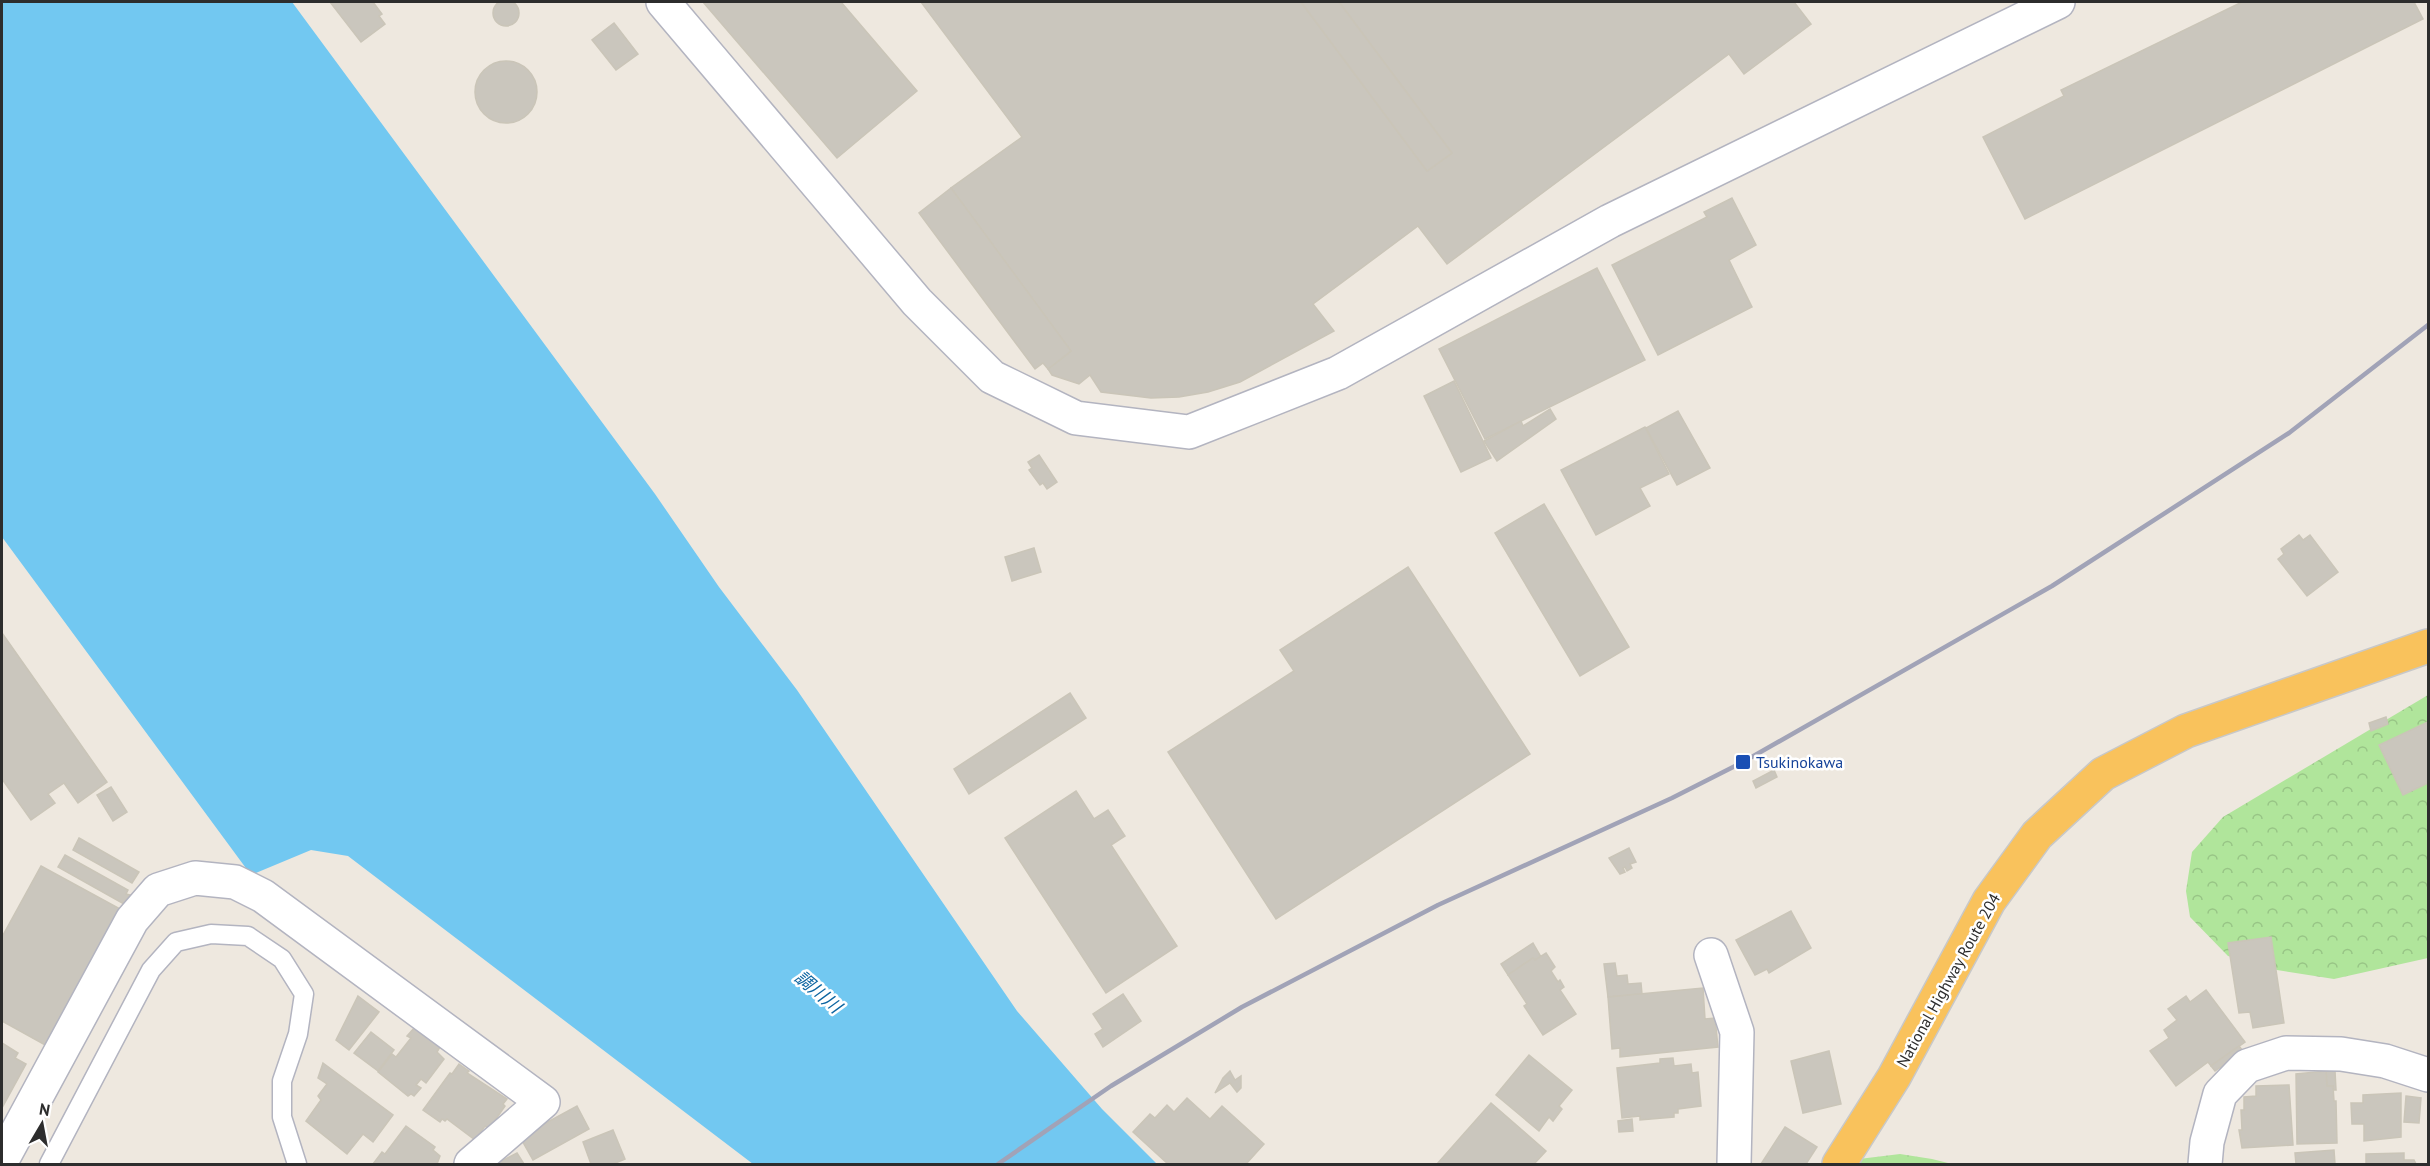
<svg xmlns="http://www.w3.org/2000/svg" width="2430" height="1166" font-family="'PT Sans','Noto Sans JP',sans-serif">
	<defs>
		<pattern id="forest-crowns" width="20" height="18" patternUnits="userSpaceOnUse" patternTransform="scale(1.5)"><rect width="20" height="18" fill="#b0e59b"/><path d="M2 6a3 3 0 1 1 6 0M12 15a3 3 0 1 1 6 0" fill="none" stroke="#98c586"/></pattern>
	</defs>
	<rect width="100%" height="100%" fill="#eee8df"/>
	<g fill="url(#forest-crowns)">
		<polygon points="2428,695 2428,958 2334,979 2277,970 2228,956 2190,917 2186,891 2192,852 2223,817"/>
		<polygon points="1900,1154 1932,1159 1952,1164 1858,1164 1859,1159"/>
	</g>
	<polygon fill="#72c8f1" points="2,2 292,2 655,494 719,587 797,690 1017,1011 1102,1109 1157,1164 753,1164 348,856 311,850 251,875 2,537"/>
	<g fill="#cac6bd" stroke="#cac5b8" stroke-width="1.5">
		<circle cx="506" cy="13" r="13"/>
		<polygon points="330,2 373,2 382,14 379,16 385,24 361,42"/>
		<polygon points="703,2 841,2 917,91 837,158"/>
		<polygon points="921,2 1301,2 1427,171 1452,153 1339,2 1794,2 1811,24 1744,74 1729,54 1447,264 1418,226 1313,304 1334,331 1240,382 1208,392 1179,397 1151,398 1101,392 1090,375 1079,384 1052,375 1048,369 1071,351 951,188 1022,137"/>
		<polygon points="1301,2 1339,2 1452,153 1427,171"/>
		<polygon points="2242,2 2414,2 2423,19 2025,219 1983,137 2064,96 2061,90"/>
		<polygon points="614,23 638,54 616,70 592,40"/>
		<circle cx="506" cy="92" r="31"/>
		<polygon points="951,188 1071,351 1048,369 1043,363 1035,369 919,213"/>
		<polygon points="1732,198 1756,245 1729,260 1752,307 1658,355 1612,265 1707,217 1704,212"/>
		<polygon points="1597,268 1645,360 1485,439 1439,349"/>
		<polygon points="1454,381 1491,458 1461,472 1424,396"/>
		<polygon points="1550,409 1556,419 1497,461 1484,441 1521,421 1523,426"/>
		<polygon points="1678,411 1710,468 1677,485 1646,428"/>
		<polygon points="1645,427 1669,474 1640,488 1650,506 1596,535 1561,470"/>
		<polygon points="1039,455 1057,482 1047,489 1043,483 1040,485 1029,470 1032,468 1028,462"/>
		<polygon points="1544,504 1629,647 1580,676 1495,533"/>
		<polygon points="2299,535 2303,540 2310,535 2338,572 2307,596 2278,559 2284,554 2281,549"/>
		<polygon points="1034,548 1041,572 1012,581 1005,557"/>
		<polygon points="1408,567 1530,754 1276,919 1168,752 1294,671 1280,650"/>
		<polygon points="2,633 107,782 78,803 64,783 48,794 55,803 31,820 2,779"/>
		<polygon points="1070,693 1086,718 969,794 954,769"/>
		<polygon points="2386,717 2388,724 2371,731 2369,723"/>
		<polygon points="2428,722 2428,783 2403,795 2379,745"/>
		<polygon points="1774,770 1777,777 1756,788 1753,781"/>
		<polygon points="111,787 127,812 113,821 97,795"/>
		<polygon points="1076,791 1094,819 1108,810 1125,836 1111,845 1177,946 1106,993 1005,838"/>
		<polygon points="79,838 139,872 132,883 73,850"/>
		<polygon points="1629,848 1636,862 1630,864 1632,868 1627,871 1625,867 1623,868 1625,872 1620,874 1609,858"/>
		<polygon points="65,855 128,890 126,894 130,895 124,904 58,867"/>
		<polygon points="41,866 122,910 47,1046 2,1021 2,937"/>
		<polygon points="1791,911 1811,948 1769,973 1767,969 1755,975 1736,940"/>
		<polygon points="2271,937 2284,1023 2253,1028 2250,1012 2239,1013 2228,943"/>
		<polygon points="1533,943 1541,957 1535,960 1533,958 1508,975 1501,964"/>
		<polygon points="1546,953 1555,967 1551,971 1558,982 1560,980 1564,987 1560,990 1576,1014 1543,1035 1524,1006 1527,1004 1508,975 1533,958 1535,960"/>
		<polygon points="1615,963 1617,976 1627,975 1628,984 1641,983 1642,994 1608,997 1604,964"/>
		<polygon points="1703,988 1705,1019 1715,1018 1718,1047 1620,1057 1620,1048 1612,1049 1608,997"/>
		<polygon points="2206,990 2245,1042 2211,1066 2208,1062 2176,1086 2150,1051 2169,1038 2164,1030 2177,1020 2168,1009 2186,996 2190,1002"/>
		<polygon points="1123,994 1141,1021 1103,1047 1095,1034 1103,1029 1093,1014"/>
		<polygon points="358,996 379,1012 349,1050 336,1040"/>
		<polygon points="415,1027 440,1047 437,1052 444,1059 426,1083 421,1079 416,1085 421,1088 414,1096 411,1094 408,1096 378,1072 392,1054 396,1057 411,1038 407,1036"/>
		<polygon points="371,1032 394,1050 378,1071 354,1053"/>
		<polygon points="2,1043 18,1053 15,1058 26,1064 2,1108"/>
		<polygon points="2239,1046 2243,1051 2215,1071 2211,1066"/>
		<polygon points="1829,1051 1841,1104 1803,1113 1791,1061"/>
		<polygon points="1529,1055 1572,1090 1559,1106 1562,1109 1553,1121 1549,1117 1539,1131 1496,1095"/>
		<polygon points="1673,1058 1674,1066 1691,1064 1692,1073 1698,1072 1701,1106 1678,1109 1678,1113 1674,1113 1674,1117 1640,1120 1640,1116 1622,1118 1617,1068 1660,1063 1660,1059"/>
		<polygon points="323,1063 393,1115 373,1142 363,1134 347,1154 306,1121 321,1100 318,1096 327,1084 318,1078"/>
		<polygon points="459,1064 469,1071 467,1073 507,1099 503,1104 505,1106 489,1129 485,1126 475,1140 447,1119 445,1121 442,1119 440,1122 423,1110 450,1073 452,1074"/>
		<polygon points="1230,1071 1235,1080 1241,1076 1241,1088 1237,1092 1230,1083 1215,1093 1223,1078"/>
		<polygon points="2326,1071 2335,1071 2336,1090 2333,1090 2333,1086 2327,1086"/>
		<polygon points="2326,1071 2327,1086 2333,1086 2334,1101 2336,1101 2337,1143 2297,1144 2296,1074"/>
		<polygon points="2289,1085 2293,1145 2242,1148 2239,1130 2242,1130 2241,1110 2244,1110 2244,1097 2256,1096 2256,1086"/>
		<polygon points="2401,1093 2401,1137 2364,1141 2364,1124 2352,1124 2351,1103 2363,1103 2363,1095"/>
		<polygon points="2406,1096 2421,1098 2419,1123 2404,1122"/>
		<polygon points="1187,1098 1210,1119 1222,1106 1264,1144 1246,1164 1168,1164 1133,1132 1150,1114 1155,1118 1167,1105 1174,1112"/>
		<polygon points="1491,1103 1546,1151 1534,1164 1437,1164"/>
		<polygon points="577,1106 589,1129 533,1160 520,1137"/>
		<polygon points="1632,1119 1633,1131 1619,1132 1618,1121"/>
		<polygon points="406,1126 435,1147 433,1150 440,1156 437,1164 373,1164 382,1152 385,1154"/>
		<polygon points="1785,1127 1817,1147 1806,1164 1761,1164"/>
		<polygon points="613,1130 625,1159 613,1164 591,1164 583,1142"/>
		<polygon points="2334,1150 2335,1164 2296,1164 2295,1153"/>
		<polygon points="517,1153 524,1164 496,1164"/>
		<polygon points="2404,1153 2404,1160 2414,1160 2416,1164 2366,1164 2366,1154"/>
	</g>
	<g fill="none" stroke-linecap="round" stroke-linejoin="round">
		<g stroke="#b3b4c0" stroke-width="21">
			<polyline id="service" points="49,1164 151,970 176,942 211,934 248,936 282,959 304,994 298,1034 282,1081 282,1117 297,1164"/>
		</g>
		<g stroke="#b3b4c0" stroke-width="36">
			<g id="minor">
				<polyline points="1711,955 1737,1032 1734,1164"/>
				<polyline points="2,1160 132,920 158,890 195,878 235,882 263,896 543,1102 471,1164"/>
				<polyline points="2205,1164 2207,1142 2220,1094 2247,1066 2286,1053 2341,1054 2385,1061 2428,1075"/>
			</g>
		</g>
		<g stroke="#b3b4c0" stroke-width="36">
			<polyline id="tertiary" points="663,2 917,302 992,377 1076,418 1189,432 1338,373 1610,221 2058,2"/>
		</g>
		<g stroke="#c8c8c8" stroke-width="36">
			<polyline id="trunk" points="1839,1164 1894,1077 1989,901 2037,835 2103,774 2186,731 2428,646"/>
		</g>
		<use href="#service" stroke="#fff" stroke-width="18"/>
		<use href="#minor" stroke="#fff" stroke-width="33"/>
		<use href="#tertiary" stroke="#fff" stroke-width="33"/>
		<use href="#trunk" stroke="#f9c25c" stroke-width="33"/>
		<polyline stroke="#a1a3b7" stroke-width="4.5" points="998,1164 1111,1086 1242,1007 1438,905 1672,798 1743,762 2052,586 2289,433 2428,325"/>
	</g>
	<rect fill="#1a4fb4" stroke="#fff" stroke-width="2" x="1735" y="754" width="16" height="16" rx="3"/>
	<g text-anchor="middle" stroke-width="5" stroke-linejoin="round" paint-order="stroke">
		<g font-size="16" fill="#164399" stroke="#fff" text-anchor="start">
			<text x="1756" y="768">Tsukinokawa</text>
		</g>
		<g font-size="16" fill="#2d2d2d" stroke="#fff">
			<text transform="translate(1948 980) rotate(-61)" y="6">National Highway Route 204</text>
		</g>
		<g font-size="18" font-style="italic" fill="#0c65a1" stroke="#fff">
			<text transform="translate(818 992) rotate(40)" y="6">調川川</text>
		</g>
	</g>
	<rect width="2430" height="1166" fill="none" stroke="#2d2d2d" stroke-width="6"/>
	<g transform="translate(42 1124) rotate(10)" stroke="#ffffff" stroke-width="4.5" paint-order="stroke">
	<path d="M0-4.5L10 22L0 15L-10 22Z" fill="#2d2d2d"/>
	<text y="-9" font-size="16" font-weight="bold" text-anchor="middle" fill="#2d2d2d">N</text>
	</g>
</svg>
